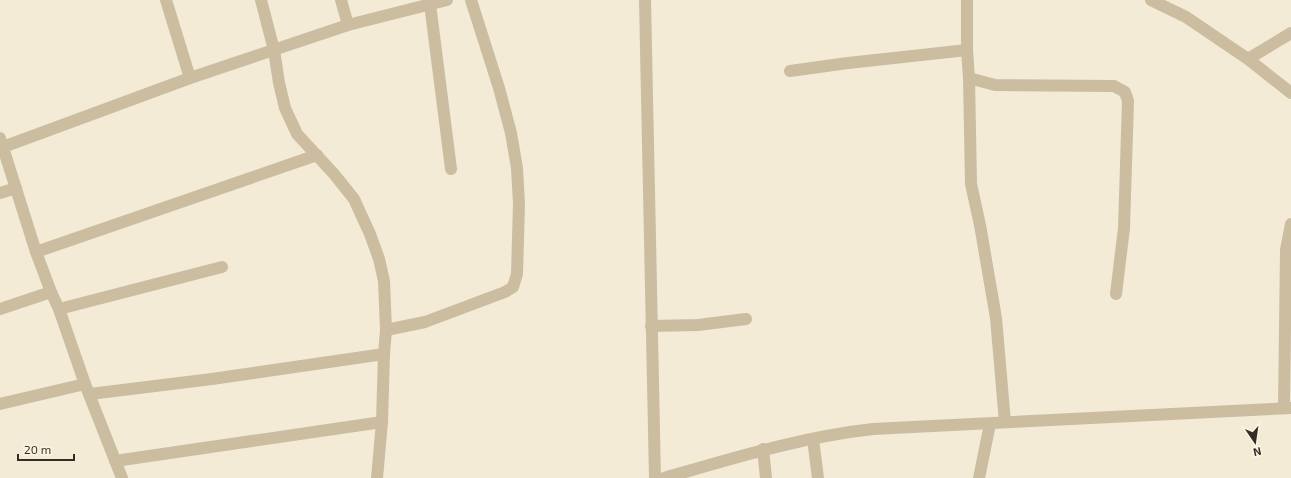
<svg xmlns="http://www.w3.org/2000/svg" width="1291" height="478" font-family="'Exo 2',sans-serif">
	<rect width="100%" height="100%" fill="#f3ebd6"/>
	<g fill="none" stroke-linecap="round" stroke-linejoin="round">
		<g stroke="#ccbda1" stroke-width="12">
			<polyline points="166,0 190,78"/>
			<polyline points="261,0 274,50 279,83 285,108 297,134 334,174 354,199 370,234 379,259 384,281 386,330 384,354 382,422 377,478"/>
			<polyline points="341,0 348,25"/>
			<polyline points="645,0 655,478"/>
			<polyline points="967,0 967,50 969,78 971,184 980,225 996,318 1005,422"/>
			<polyline points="1151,0 1186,17 1248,59 1291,93"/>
			<polyline points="430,4 451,169"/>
			<polyline points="1248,59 1291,33"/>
			<polyline points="790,71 848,63 967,50"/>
			<polyline points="969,78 995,85 1114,86 1125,92 1128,101 1124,228 1116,294"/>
			<polyline points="0,138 36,252 51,292 59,309 85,384 122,478"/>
			<polyline points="3,147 190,78 348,25 447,0"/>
			<polyline points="0,193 16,188"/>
			<polyline points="36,252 317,155"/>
			<polyline points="0,309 51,292"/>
			<polyline points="59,309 222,267"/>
			<polyline points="651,326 698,325 746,319"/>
			<polyline points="386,330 425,322 505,292 513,287 517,274 519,204 517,168 511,133 499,88 471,0"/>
			<polyline points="90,394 212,379 384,354"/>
			<polyline points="0,404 85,384"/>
			<polyline points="1284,408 1286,250 1291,224"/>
			<polyline points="813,439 818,478"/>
			<polyline points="763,449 766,478"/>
			<polyline points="115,461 382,422"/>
			<path d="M664,478c70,-20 137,-41 209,-49l418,-21"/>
			<polyline points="979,478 990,424"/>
		</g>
	</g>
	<g transform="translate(1255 442) rotate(167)" stroke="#fbf4e2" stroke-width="3" paint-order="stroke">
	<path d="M0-3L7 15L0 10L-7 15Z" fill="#352d25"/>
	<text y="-6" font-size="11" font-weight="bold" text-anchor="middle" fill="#352d25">N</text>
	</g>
	<path d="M18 454v6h56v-6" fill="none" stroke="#352d25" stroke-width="2"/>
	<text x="24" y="454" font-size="12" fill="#352d25" stroke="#fbf4e2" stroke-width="3" paint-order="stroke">20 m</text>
</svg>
